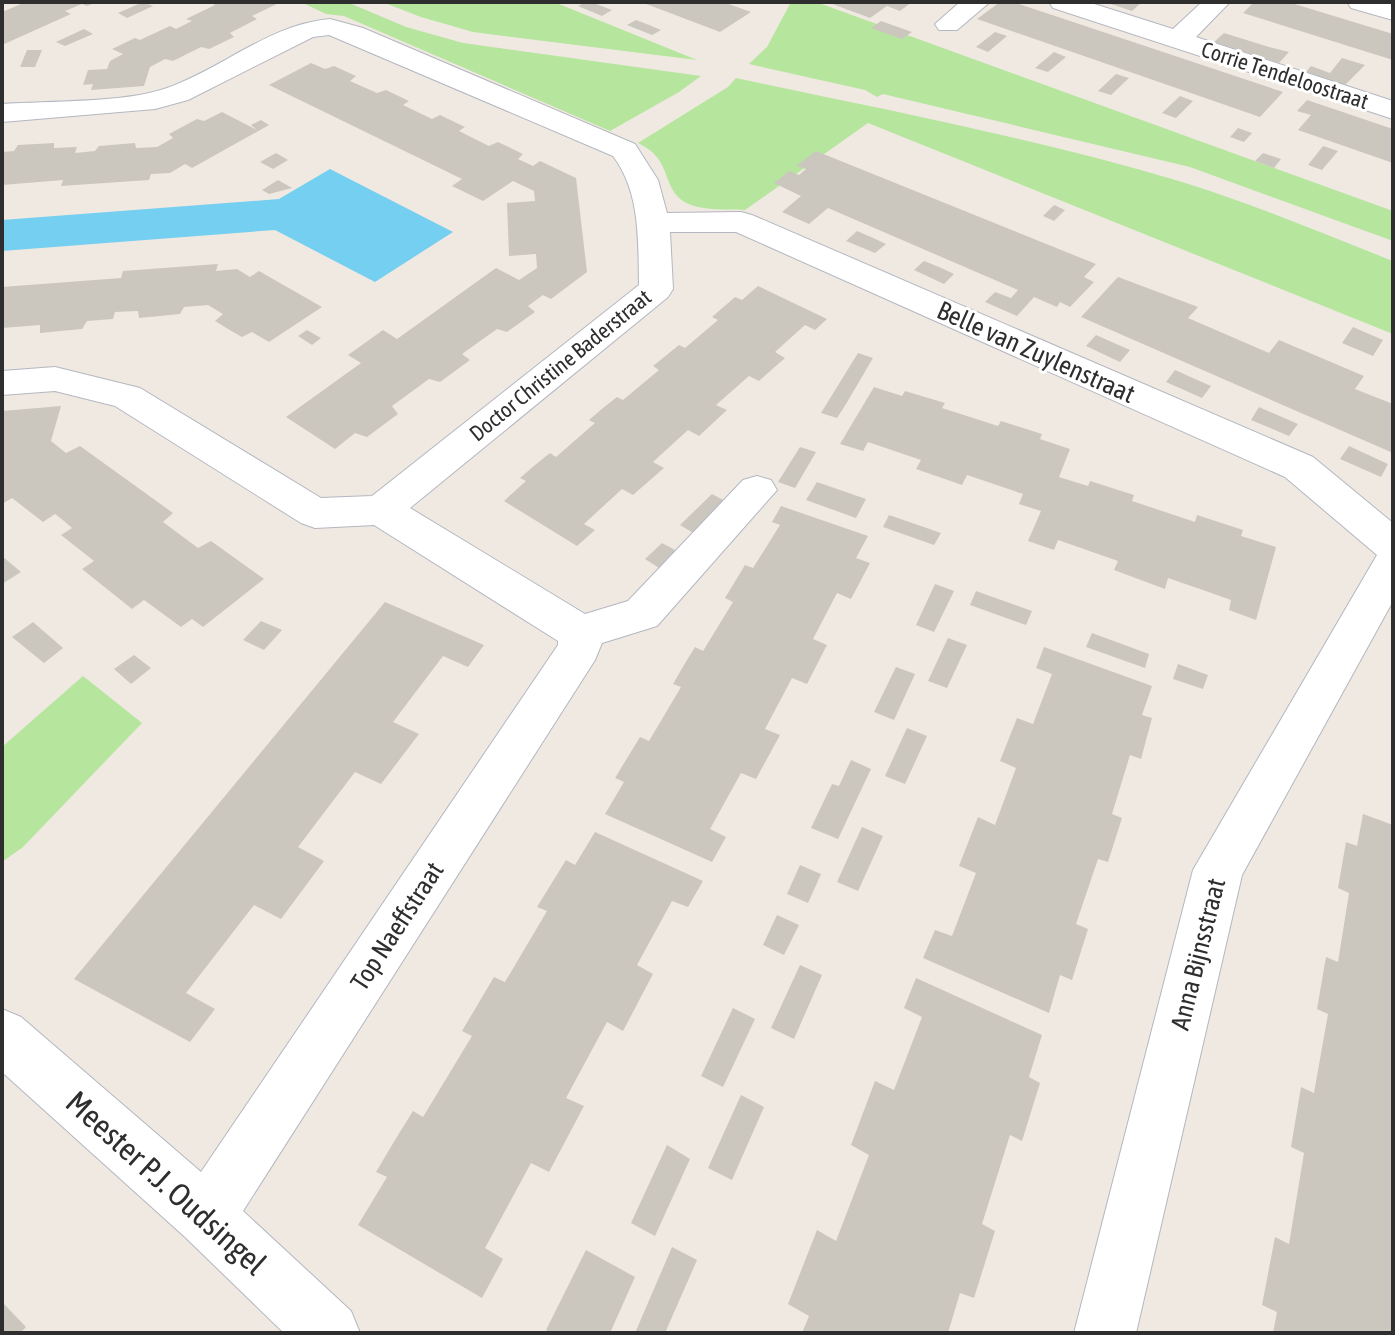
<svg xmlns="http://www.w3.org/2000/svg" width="1395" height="1335" font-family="'Asap Condensed',sans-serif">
	<rect width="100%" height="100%" fill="#efe9e1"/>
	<g fill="#b6e59e">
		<polygon points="301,2 347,2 406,27 463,43 701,76 679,92 610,131 344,16 326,14"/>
		<polygon points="382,2 554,2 697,60 473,32 421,17"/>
		<polygon points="791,2 816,2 1393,211 1393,241 1190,167 883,94 877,97 865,90 749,64 767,47"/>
		<path d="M736,78c149,32 300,60 446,104 72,22 141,52 211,79v73l-525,-211 -123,87c-18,-1 -53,2 -67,-13 -16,-17 -8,-39 -40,-54l90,-56z"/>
		<polygon points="83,676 142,723 23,847 2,862 2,747"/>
	</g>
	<polygon fill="#75cff0" points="330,169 453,232 375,282 275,230 2,251 2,220 279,199"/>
	<g fill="#cbc7bf">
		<polygon points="26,2 97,2 87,6 82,4 65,11 71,14 2,45 2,12"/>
		<polygon points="143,2 153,6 127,18 118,13"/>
		<polygon points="209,2 281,2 252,16 257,19 230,33 234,37 209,49 201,47 173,61 165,59 150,67 144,86 91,90 93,84 83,85 88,70 107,69 110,61 123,54 112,49 135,38 140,40 170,26 176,29 192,21 186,19 215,5"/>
		<polygon points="586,2 591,2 612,10 602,16 578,6"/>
		<polygon points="641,2 723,2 751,12 720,32"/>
		<polygon points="827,2 912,2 900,11 887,6 870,18"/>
		<polygon points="1000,2 1013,2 1283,92 1260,117 977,19"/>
		<polygon points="1105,2 1142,2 1132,11"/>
		<polygon points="1254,2 1288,2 1393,34 1393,60 1243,13"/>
		<polygon points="636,20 649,25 661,30 652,35 627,25"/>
		<polygon points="881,21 912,32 902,39 871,28"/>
		<polygon points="84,29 93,34 65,46 56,42"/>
		<polygon points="995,32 1007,36 988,52 976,47"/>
		<polygon points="1224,33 1269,47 1289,52 1279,63 1214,42"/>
		<polygon points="27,50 42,50 35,67 20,67"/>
		<polygon points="1054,52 1066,57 1048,72 1035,68"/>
		<polygon points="1342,58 1365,65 1345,85 1306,72 1311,66 1330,73"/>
		<polygon points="311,63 325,69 334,66 356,76 350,81 377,93 386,90 409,101 403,105 432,119 440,115 465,127 459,131 489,146 498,142 523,154 518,159 533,166 540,161 576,178 587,272 551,299 543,295 528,306 535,312 507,332 497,329 462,354 470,360 440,382 429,379 392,406 398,414 367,437 355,433 335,449 286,417 361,363 348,355 383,330 397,339 496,268 519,280 537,268 536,254 509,256 507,203 535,201 534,191 513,181 483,201 452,186 462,179 269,85"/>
		<polygon points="1116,74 1129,78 1111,95 1098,91"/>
		<polygon points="1180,96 1193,101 1176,118 1162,113"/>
		<polygon points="1307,100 1393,129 1393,163 1298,130 1311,115 1297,111"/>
		<polygon points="222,112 257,130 251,125 261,120 269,125 192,168 185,164 170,173 151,174 149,180 61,186 63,180 2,185 2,152 14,151 18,145 54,143 54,148 77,147 75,153 95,151 99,146 135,143 136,148 157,147 173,138 169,134 197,119 204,121"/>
		<polygon points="1238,128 1252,133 1244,142 1230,137"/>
		<polygon points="1323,146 1338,151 1322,170 1308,165"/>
		<polygon points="816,151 1096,264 1084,277 1094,282 1070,307 1060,302 1057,307 1034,297 1017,316 985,302 995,292 1011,298 1018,290 828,208 809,224 782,212 801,196 774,183 789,171 799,175 806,169 796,166"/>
		<polygon points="276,153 288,160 273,169 260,162"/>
		<polygon points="1263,153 1281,159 1274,168 1255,161"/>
		<polygon points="278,180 292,188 269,194 262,190"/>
		<polygon points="1054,205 1065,210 1054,221 1043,216"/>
		<polygon points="857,231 871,237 886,244 875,253 846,241"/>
		<polygon points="924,261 939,267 954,274 944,284 914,270"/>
		<polygon points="218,264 216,271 237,269 250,277 259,271 322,307 269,342 252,332 242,337 228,329 215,321 223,314 208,305 184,307 180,314 139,318 138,311 115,312 113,319 87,321 82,329 40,333 40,325 2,328 2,287 121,278 123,271"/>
		<polygon points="1118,277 1198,307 1188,318 1269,353 1279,340 1364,376 1355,389 1393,404 1393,453 1081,317"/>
		<polygon points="758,286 827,319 815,330 805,325 775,352 785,358 759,381 749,376 716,405 727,410 699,436 688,430 653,462 664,468 633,495 622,489 584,524 595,530 577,546 504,501 526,481 520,478 535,465 550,453 556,457 595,423 589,420 603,408 617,397 623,400 659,370 653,366 679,345 685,348 718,320 712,317 735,297 742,300"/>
		<polygon points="1353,327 1383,340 1373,356 1342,343"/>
		<polygon points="307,330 321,338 312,345 298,336"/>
		<polygon points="1096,335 1114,343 1130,350 1120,362 1086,346"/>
		<polygon points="858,353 873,358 846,404 837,418 821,413"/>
		<polygon points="1175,370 1195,379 1211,386 1202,398 1166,382"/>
		<polygon points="874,387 902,396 905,391 945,403 942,408 998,426 1001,421 1042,434 1040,439 1070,449 1059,477 1088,486 1090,481 1134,495 1132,501 1195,522 1197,515 1243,530 1241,536 1276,547 1256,620 1229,610 1231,600 1200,589 1168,578 1165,589 1114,570 1118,561 1058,540 1054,550 1028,541 1041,511 1019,504 1023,494 967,475 962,485 916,469 921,460 868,442 863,451 840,444"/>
		<polygon points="61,406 51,441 66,453 80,446 173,513 163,522 198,548 211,541 264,579 203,627 192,619 181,627 144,600 132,609 82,569 94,561 61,535 72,528 64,521 55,514 43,522 12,498 2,504 2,411"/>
		<polygon points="1259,407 1298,424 1289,436 1251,420"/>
		<polygon points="1349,446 1388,464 1381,477 1340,459"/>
		<polygon points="800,447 816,452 795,488 778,482"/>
		<polygon points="817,482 866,499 856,518 806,500"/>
		<polygon points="712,494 727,502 695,534 680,525"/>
		<polygon points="781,506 868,536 856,558 870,563 851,599 837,593 813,639 827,645 807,684 792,678 765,729 780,735 756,779 741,773 710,829 726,837 712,862 605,814 624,782 615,778 640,737 649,741 681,687 673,684 684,665 695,647 703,651 733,602 725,598 745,565 753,568 780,525 772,522"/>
		<polygon points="889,515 941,533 934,545 883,527"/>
		<polygon points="662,543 677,551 659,568 645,559"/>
		<polygon points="2,556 21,572 2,584"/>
		<polygon points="935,584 954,591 934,632 916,625"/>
		<polygon points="976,591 1032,611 1026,625 970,605"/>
		<polygon points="385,602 484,645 468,667 443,656 393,722 419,734 381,784 355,772 298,847 324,861 281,919 254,905 186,993 215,1009 190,1042 74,979"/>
		<polygon points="261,621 282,630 264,650 243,640"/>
		<polygon points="33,622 63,648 44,663 12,637"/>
		<polygon points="1092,633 1149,654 1145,668 1086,647"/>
		<polygon points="948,638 967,645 947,688 928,681"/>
		<polygon points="1044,647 1152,686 1142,715 1152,718 1141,759 1130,755 1112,814 1122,818 1108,862 1098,859 1076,924 1088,929 1072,980 1060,975 1049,1013 923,958 935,930 952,936 976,873 959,866 978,817 995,825 1016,768 1000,761 1017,718 1033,724 1052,674 1036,668"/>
		<polygon points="134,655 151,668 131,684 114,669"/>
		<polygon points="1178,664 1208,675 1203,689 1173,679"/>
		<polygon points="896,667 915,674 894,720 874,712"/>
		<polygon points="907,728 927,736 905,784 885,776"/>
		<polygon points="851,760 871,769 838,839 811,828 832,784 839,786"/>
		<polygon points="1363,814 1393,825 1393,1333 1273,1333 1277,1312 1262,1305 1275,1237 1289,1244 1304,1153 1291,1147 1301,1087 1314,1093 1328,1014 1317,1009 1326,957 1338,962 1349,893 1338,888 1346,842 1357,846"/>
		<polygon points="862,827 883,836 858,891 837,882"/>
		<polygon points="595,832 703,881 688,907 672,901 637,965 653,974 623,1031 607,1022 566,1098 584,1106 549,1172 531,1163 485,1248 503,1259 482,1298 358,1225 387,1177 376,1172 395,1140 413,1111 423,1117 472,1036 462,1031 494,977 505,982 547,911 537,907 566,860 575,865"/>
		<polygon points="800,865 821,874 808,903 787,894"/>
		<polygon points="777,915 799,925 784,955 763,945"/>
		<polygon points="800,965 822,975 794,1039 771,1028"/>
		<polygon points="916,978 1042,1035 1029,1077 1040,1083 1022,1141 1010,1135 982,1224 995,1231 974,1298 960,1293 948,1333 802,1333 809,1316 788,1304 817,1230 836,1241 869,1155 851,1145 875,1081 894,1090 922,1017 904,1008"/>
		<polygon points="733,1008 755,1019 723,1087 701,1076"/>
		<polygon points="741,1095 764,1107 732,1180 708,1168"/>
		<polygon points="667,1145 690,1159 655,1236 631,1223"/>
		<polygon points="672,1247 697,1260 665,1333 635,1333"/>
		<polygon points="586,1250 635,1277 610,1333 550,1333 546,1330"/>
		<polygon points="2,1302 26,1327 20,1333 2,1333"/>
	</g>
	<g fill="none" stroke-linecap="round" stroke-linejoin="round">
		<g stroke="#b4b7c1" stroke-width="2">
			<g id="minor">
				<polygon points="960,2 990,2 957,30 939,30 935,24"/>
				<polygon points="1049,2 1088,2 1173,29 1202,2 1230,2 1196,37 1393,101 1393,119 1053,8"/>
				<polygon points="1347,2 1393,4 1393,20 1351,8"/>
				<path d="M330,19l33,9 272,116 23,36 9,33 74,-1 11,3 561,242 80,66v78l-151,274 -106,458h-62l119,-463 184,-315 -92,-78 -549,-245h-66l3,57 -5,8 -258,211 175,106 43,-13 115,-121 14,-4 14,4 6,10 -120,136 -55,17 -7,17 -352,551 108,100 9,22h-76l-99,-96 -183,-165v-63l19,8 180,155 357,-527v-4l-184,-116 -59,3 -14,-5 -186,-117 -60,-15 -53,4v-24l53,-4 85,21 181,110 51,-2 267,-211c-1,-43 2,-92 -26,-129l-284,-121 -16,2 -125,63 -33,9 -153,13v-18c46,-3 124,-1 165,-16 56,-20 103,-64 163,-69z"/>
			</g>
		</g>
		<use href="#minor" fill="#fff" fill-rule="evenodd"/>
	</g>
	<g text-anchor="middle" stroke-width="6" stroke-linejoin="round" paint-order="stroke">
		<g font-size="22" fill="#2e2e2e" stroke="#fff">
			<text transform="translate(1285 75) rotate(18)" y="8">Corrie Tendeloostraat</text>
			<text transform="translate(560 365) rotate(-39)" y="8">Doctor Christine Baderstraat</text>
		</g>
		<g font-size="26" fill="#2e2e2e" stroke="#fff">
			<text transform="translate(1036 352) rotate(24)" y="9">Belle van Zuylenstraat</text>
			<text transform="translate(397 926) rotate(-57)" y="9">Top Naeffstraat</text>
			<text transform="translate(1198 954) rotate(-76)" y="9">Anna Bijnsstraat</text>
		</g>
		<g font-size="32" fill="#2e2e2e" stroke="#fff">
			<text transform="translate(166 1183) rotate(42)" y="11">Meester P.J. Oudsingel</text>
		</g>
	</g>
	<rect width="1395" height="1335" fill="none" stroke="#2e2e2e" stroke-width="8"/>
</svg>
